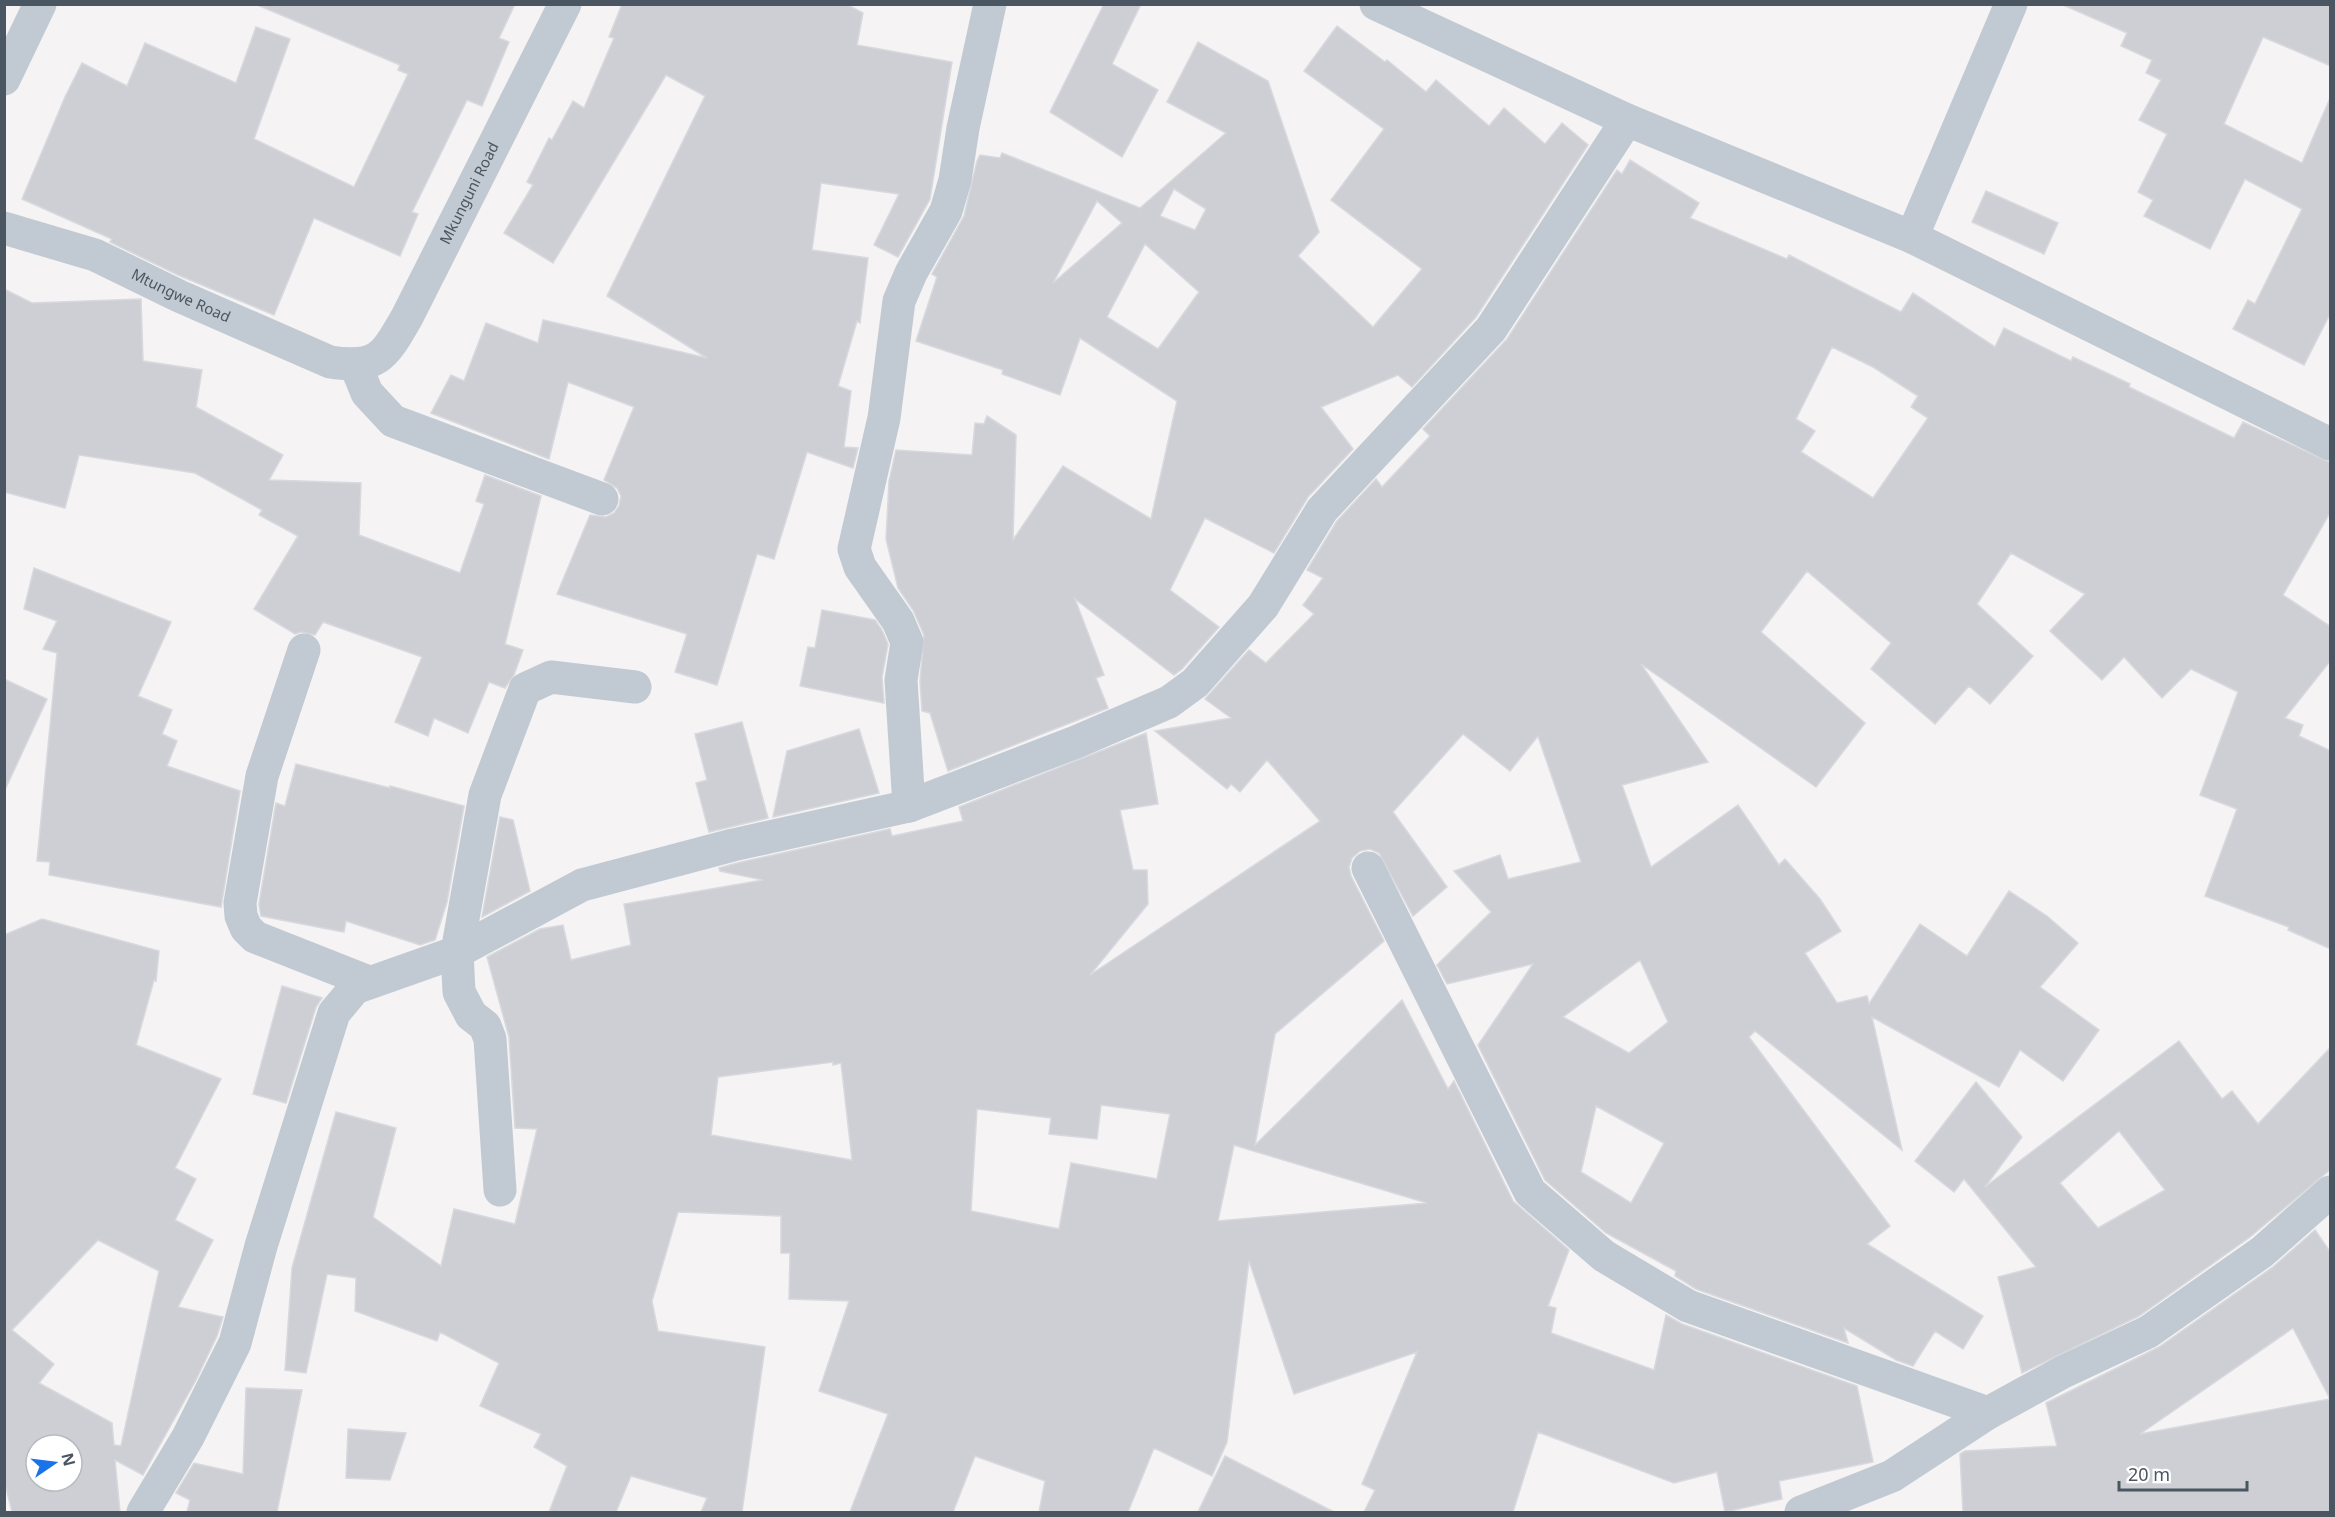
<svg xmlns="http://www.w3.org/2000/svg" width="2335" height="1517" font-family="'Noto Sans',sans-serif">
	<rect width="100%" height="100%" fill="#f5f3f3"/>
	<g fill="#cdcfd5" stroke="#d7d9de" stroke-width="1.5" fill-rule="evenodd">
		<polygon points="255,4 515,4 499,38 509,42 482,106 467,100 412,212 418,214 400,256 314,218 274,315 178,275 110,242 112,239 22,199 65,97 82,63 127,86 145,43 236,83 256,27 290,39 254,139 354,187 408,74 398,70 400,65"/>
		<polygon points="622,4 846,4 863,13 857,45 952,62 930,199 898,257 874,245 899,194 821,183 812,250 868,258 860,323 857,321 838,386 851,391 844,447 858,448 853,468 807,452 774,559 757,554 717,685 675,672 687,634 557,594 590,515 606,517 614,513 619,506 621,496 617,488 604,480 634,407 568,382 549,459 431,413 451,375 464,381 486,323 538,343 543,320 707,358 607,296 705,96 666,75 553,263 504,233 533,185 527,182 549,138 552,140 573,101 584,108 614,38 609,37"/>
		<polygon points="1104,4 1141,4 1112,64 1158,90 1122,157 1050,112"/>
		<polygon points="2061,4 2331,4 2331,66 2263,37 2224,124 2302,163 2331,96 2331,312 2304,365 2233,329 2248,300 2255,304 2302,209 2245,179 2210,249 2144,216 2153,200 2138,192 2167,134 2139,120 2161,80 2146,73 2152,60 2121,46 2127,33"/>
		<path d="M1337,26l48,36 2,-2 39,32 10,-12 53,46 15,-18 41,36 17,-21 26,22 -112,172 -64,70 -14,-12 -77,32 32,42 -45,48 -34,56 -69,-35 -35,72 49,37 -37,42 -8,6 -99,-76 29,76 -8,3 12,30 -160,63 -18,-58 -8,-2 -2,-30 4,-46 -11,-25 -15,-22 -12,-49 3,-58 7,-31 76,5 3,-32 9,1 3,-8 29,19 -3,105 50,-74 88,53 26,-118 -97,-63 -20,57 -58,-21 1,-4 -87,-29 21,-64 -5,-3 32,-58 13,-55 3,-6 20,3 2,-5 138,55 86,-75 -59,-31 31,-60 70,39 51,151 -21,24 75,71 49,-58 -91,-69 53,-71 -80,-58zM1174,189l32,20 -11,21 -35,-14zM1097,201l25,22 -69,60zM1145,244l54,48 -41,57 -51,-32z"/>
		<path d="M1630,160l69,43 -9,15 97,41 2,-4 112,57 12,-19 82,54 9,-19 67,33 2,-4 57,27 -1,3 105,51 9,-16 88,41v48l-48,84 48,32v33l-46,58 18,7 -4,11 32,15v198l-43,-19 1,-3 -84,-31 32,-87 -37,-14 38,-103 -47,-23 -29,29 -38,-41 -22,23 -52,-49 35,-37 -74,-41 -34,51 56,52 -43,48 -21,-18 -34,38 -64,-55 20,-26 -84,-72 -46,61 104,91 -49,64 -175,-123 67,98 -86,23 29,82 87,-62 41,60 6,-6 35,40 21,32 -36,22 32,50 30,-7 2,8 51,-80 47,32 42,-65 38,25 31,27 -38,44 59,43 -36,51 -43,-31 -21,37 -127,-70 30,133 -147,-119 -6,6 141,189 -23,18 116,72 -20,33 -28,-18 -22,35 -17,-6 -52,-32 4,15 -152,-54 -21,-13 1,-5 -70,-38 -61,-53 -67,-135 55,-81 -86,20 -10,-19 54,-53 -37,-41 46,-16 8,24 73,-17 -43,-126 -28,35 -47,-37 -70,78 54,75 -34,29 -34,-63 -9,-4 -10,2 -8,7 -3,9 2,9 33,65 -109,93 -20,111 147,-145 46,89 6,-8 59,120 56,49 -21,56 8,2 -5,25 103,37 12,-55 16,9 175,62 16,76 -94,19 3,18 -57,13 -8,-40 -43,11 -136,-51 -25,80h-149l11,-22 -13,-6 55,-132 -123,42 -45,-133 -22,181 -15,34 -58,-28 -26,64h-89l6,-31 -70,-25 -22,56h-103l38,-98 -69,-23 30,-90 -60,-2 1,-46h-9v-37l-103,-4 -26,89 6,30 107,16 -23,165h-41l6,-14 -76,-22 -15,36h-67l18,-46 -33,-19 7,-13 -61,-28 19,-43 -59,-31 -3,9 -82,-30 1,-33 -29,-4 -21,99 -21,-3 7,-102 44,-156 60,16 -23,89 68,49 13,-57 61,15 22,-95 -22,-1 -6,-91 -22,-80 53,-28 23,-4 8,35 60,-15 -7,-41 139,-24 -43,-9 -1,-3 18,-5 153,-34 2,7 71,-15 -4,-14 187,-74 12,71 -38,6 13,60h14l1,34 -58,71 230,-154 -53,-61 -27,32 -9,-8 -4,5 -72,-58 76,-13 -26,-19 44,-49 17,13 48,-49 -11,-9 20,-27 -16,-8 30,-49 39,-42 6,8 48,-51 -7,-7 84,-90 110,-169 5,4zM1832,347l41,20 45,29 -7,11 17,11 -55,80 -72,-46 14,-21 -19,-12zM1640,960l28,62 -39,31 -66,-36zM833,1062v3l8,-2 11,97 -141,-25 7,-58zM1101,1105l69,9 -13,65 -86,-16 -12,66 -88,-18 6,-102 74,9 -2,16 48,5zM1596,1106l68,37 -33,60 -50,-31zM1234,1145l16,5 177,53 -209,18z"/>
		<polygon points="1986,191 2058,223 2044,254 1972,222"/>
		<polygon points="4,289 32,303 141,299 143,361 202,370 196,407 283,455 269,480 361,483 359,535 460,573 484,504 476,501 485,475 541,496 505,644 523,650 514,675 505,688 489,682 468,733 434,718 428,736 395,722 422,657 323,622 315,635 301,632 295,634 254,609 298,536 259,515 262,510 195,473 79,455 65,508 4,492"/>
		<polygon points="34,568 171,622 138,696 172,710 162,734 177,741 167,766 240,791 221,907 49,875 50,862 37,861 57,653 43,649 57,621 24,609"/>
		<polygon points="822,610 875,620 882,630 888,644 882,677 884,703 800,686 808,647 815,648"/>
		<polygon points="4,679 47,699 4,792"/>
		<polygon points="742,722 768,818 709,832 696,783 707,780 695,734"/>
		<polygon points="859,729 879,793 773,817 787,751"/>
		<polygon points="296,764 390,788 390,786 464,806 447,902 435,940 420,945 346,921 344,932 261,916 259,904 276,803 285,806"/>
		<polygon points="500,817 513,820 530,891 482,917"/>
		<path d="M42,919l117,32 -3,30 -2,-1 -18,65 85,34 -46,89 21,11 -21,41 38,20 -35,67 45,10 -6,19 -21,44 -53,95 -28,-15 5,52h-108l-8,-32v-545zM98,1240l61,31 -38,175 -7,-1 -2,-22 -73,-40 15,-19 -42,-34zM36,1445h36v36h-36z"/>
		<polygon points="282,986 322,998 316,1007 286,1103 253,1094"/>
		<path d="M2179,1041l43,58 10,-8 26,33 73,-77v122l-81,68 -111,79 -117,57 -24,-96 38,-10 -72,-88 -10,13 -39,-31 61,-79 46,55 -37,50zM2119,1131l46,59 -67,38 -38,-45z"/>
		<path d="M2315,1230l16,23v259h-368l-3,-58 5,-3 92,-5 -11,-43 113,-56 114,-80zM2293,1328l37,71 -190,35z"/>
		<polygon points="246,1388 302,1390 277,1512 187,1512 190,1500 176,1493 194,1463 243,1474"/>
		<polygon points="348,1429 406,1433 390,1480 346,1478"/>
		<polygon points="1225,1456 1334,1512 1198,1512"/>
	</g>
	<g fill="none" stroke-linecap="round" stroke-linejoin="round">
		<g stroke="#c1cad2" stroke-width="33">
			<polyline points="1376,4 1627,120 1912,237 2330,444"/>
			<polyline points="4,79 40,4"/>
			<path id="s1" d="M4,228l91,27 84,41 151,66c48,7 54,-5 77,-45l158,-313"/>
			<polyline points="1912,237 2011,4"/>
			<polyline points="356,366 367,393 393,421 602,499"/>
			<polyline points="304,650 262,776 240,903 241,916 246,928 255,937 369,982"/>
			<polyline points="909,806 901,680 907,642 898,621 860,567 854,549 884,418 899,301 911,273 946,211 955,180 963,128 990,4"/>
			<polyline points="1368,868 1530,1192 1604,1256 1688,1306 1988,1413"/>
			<polyline points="500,1190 490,1039 485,1026 471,1015 459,992 457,952 485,795 525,689 551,677 635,687"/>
			<polyline points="143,1512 188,1437 235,1343 261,1246 334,1013 355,988 457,952 582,885 733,845 909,806 1076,742 1169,702 1195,683 1263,606 1322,510 1491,329 1627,120"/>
			<polyline points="1801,1512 1892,1476 1988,1413 2063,1372 2148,1332 2262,1252 2330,1192"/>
		</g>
	</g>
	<g text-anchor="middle" stroke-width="4.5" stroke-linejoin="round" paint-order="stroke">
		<g font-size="15" fill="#4a5661" stroke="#fff">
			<text dy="5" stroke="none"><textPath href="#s1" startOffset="591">Mkunguni Road</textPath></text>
			<text dy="5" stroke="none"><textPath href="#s1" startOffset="190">Mtungwe Road</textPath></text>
		</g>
	</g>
	<rect width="2335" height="1517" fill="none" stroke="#4a5661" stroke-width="12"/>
	<g transform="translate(54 1463) rotate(76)"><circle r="28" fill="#ffffff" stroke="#b7bbc0" stroke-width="1.5"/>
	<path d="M0-4.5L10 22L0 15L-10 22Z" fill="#1a73e8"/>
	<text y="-9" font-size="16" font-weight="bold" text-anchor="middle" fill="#4a5661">N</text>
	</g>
	<path d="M2119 1481v9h128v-9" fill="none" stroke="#4a5661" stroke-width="3"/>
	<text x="2128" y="1481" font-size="18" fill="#4a5661" stroke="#ffffff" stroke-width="4.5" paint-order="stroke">20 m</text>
</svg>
